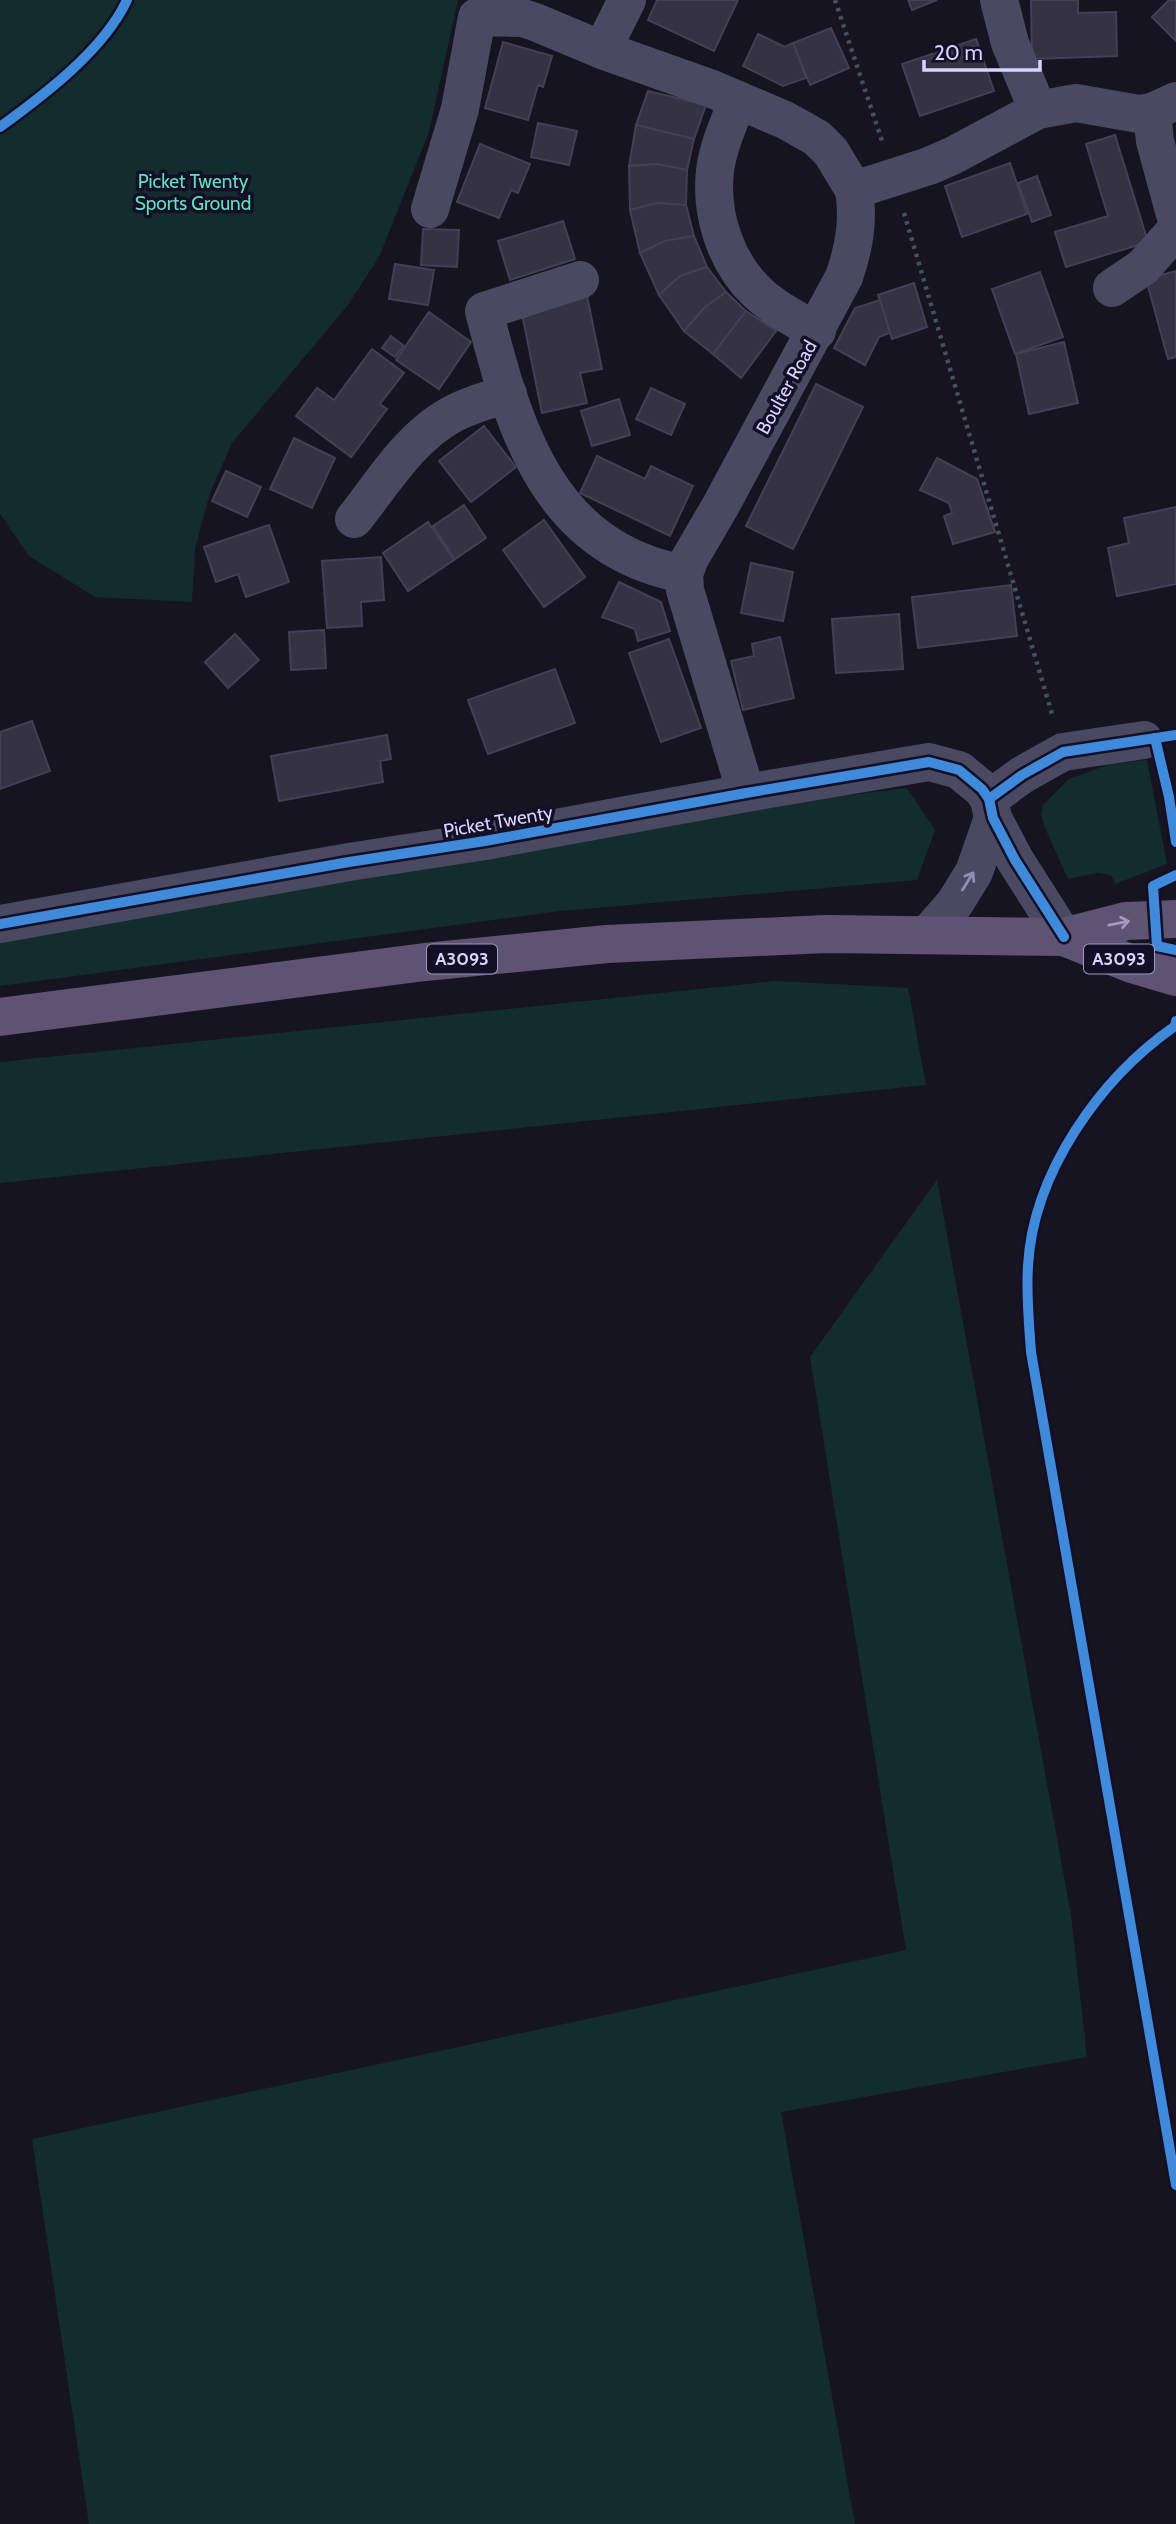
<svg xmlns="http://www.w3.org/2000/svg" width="1176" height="2524" font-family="Cabin,sans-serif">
	<rect width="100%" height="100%" fill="#161421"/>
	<g fill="#132c2d">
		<polygon points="0,0 458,0 429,132 379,257 348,305 232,443 210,493 195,549 192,602 95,597 29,556 0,514"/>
		<polygon points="1147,760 1167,864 1115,884 1111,875 1097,873 1068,879 1045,828 1041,814 1043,805 1069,779 1110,764"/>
		<polygon points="907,788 935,830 917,880 561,911 0,986 0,935 758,806"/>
		<polygon points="776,981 908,988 926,1085 0,1183 0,1062"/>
		<polygon points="937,1180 1071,1915 1087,2057 781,2112 855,2524 89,2524 32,2139 906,1950 810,1357"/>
	</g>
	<g fill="#343243" stroke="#433f54" stroke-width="2">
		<polygon points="657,0 738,0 714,51 648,20"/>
		<polygon points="908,0 937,0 912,10"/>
		<polygon points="1031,0 1078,0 1078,13 1116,12 1117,56 1032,59"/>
		<polygon points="1169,0 1176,0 1176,41 1152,17"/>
		<polygon points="831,28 849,68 810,85 793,43"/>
		<polygon points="758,34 785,47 793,43 806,78 783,86 743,66"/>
		<polygon points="976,39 994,91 920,116 902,64"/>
		<polygon points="503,42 552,56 543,87 538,85 528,120 485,108"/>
		<polygon points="648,91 706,105 694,139 636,125"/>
		<polygon points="538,123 577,131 569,165 531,157"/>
		<polygon points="636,125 694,139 687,170 657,164 629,166"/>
		<polygon points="1115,135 1148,242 1066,267 1055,232 1108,216 1086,144"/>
		<polygon points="480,144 530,164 518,193 511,190 499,218 457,202"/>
		<polygon points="1010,163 1027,214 962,237 945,186"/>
		<polygon points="657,164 687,170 686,205 657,203 630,210 629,166"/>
		<polygon points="1037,176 1051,215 1032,222 1018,183"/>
		<polygon points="657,203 686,205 694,236 665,241 640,253 630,210"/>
		<polygon points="563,221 575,259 510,280 498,241"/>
		<polygon points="423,229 459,230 457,267 421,265"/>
		<polygon points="694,236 707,267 680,276 659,295 640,253 665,241"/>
		<polygon points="395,264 434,270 428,305 389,299"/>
		<polygon points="707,267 726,292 704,308 684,331 659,295 680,276"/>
		<polygon points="1176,271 1176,357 1168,359 1146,279"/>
		<polygon points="1040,272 1063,337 1015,354 992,289"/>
		<polygon points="914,283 927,327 892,339 878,295"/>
		<polygon points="726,292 746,311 713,354 684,331 704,308"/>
		<polygon points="587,296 602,369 580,373 587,403 542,413 521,309"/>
		<polygon points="880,300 890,333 879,337 865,365 834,348 855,308"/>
		<polygon points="746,311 776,331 741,378 713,354"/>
		<polygon points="429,312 471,342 439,389 396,360"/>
		<polygon points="391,336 404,346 395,357 382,348"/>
		<polygon points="1064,342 1078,403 1029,414 1016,354"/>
		<polygon points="372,349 404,373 380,404 387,409 351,457 296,416 317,388 334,400"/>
		<polygon points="816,384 863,407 793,549 746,526"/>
		<polygon points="651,388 685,404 671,435 636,419"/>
		<polygon points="619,399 630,435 592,446 581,411"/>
		<polygon points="484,426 516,467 471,502 439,461"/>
		<polygon points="294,438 335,458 312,508 270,489"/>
		<polygon points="597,456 645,479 651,466 693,486 670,536 580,493"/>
		<polygon points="937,458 977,479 995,532 953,544 944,516 952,513 949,503 920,490"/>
		<polygon points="226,471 261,487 247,517 212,501"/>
		<polygon points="464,505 486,538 455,559 433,526"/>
		<polygon points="1176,507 1176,584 1117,596 1108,548 1129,543 1124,518"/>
		<polygon points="544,520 585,577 544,607 503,550"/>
		<polygon points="428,522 454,560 408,591 383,553"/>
		<polygon points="269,525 289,582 246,597 238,574 216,582 204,547"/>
		<polygon points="381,557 384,600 361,602 362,626 327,628 322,561"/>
		<polygon points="751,563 793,572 783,621 741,613"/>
		<polygon points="619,582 661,602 670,631 638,641 635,629 602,617"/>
		<polygon points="1011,585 1017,636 918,648 912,597"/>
		<polygon points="899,614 903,669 836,673 832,619"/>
		<polygon points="324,630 326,668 291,670 289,632"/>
		<polygon points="235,634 259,660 228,688 205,662"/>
		<polygon points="780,637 794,698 743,710 731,661 754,656 752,644"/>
		<polygon points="669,639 701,728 661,742 629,653"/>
		<polygon points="555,669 575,723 488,754 468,700"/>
		<polygon points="32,721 50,771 0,789 0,732"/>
		<polygon points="387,735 391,759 380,761 383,782 279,801 271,756"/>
	</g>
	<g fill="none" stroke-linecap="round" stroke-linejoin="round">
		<g stroke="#44505f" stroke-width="4.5" stroke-dasharray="3.5 5" stroke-linecap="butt">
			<polyline points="835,0 882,141"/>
			<polyline points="904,213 1052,714"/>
		</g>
		<g stroke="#4a4962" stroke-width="38">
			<polyline points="999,0 1010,43 1038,110"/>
			<polyline points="602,50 627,0"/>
			<path d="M738,100c-9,23 -20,46 -23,71 -5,44 11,92 43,122 17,16 39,27 59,38"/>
			<polyline points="1152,112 1155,141 1176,218"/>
			<polyline points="430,209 460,109 477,17 523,18 535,22 602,50 712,89 785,120 817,138 831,152 854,190"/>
			<path d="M580,280l-96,31c30,118 64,238 200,263l5,-14 32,-55 123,-228c10,-29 15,-56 10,-87l75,-24 23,-10 86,-46 38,-7 63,11 13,-2 24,-11"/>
			<polyline points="1112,288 1143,267 1176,230"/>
			<path d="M354,519c28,-35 56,-82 97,-104 18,-10 37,-15 57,-21"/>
			<polyline points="684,574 685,590 746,793"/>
			<polyline points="989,799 1022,775 1063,752 1144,740"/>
			<polyline points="0,924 349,862 485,841 746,793 929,762 959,770 982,789 989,799 993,818 1015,860 1064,937"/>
			<polyline points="927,935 955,903 974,872 993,818"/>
		</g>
		<g stroke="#5e5373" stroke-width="38">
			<polyline points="1064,937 1132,964 1176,977"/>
			<polyline points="0,1017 425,962 607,944 826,934 1064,937 1126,921 1176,919"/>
		</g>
		<g stroke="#130f26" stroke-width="15">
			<g id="cycleway">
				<path d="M0,127c44,-32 104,-77 127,-127"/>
				<polyline points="1155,738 1169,797 1176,842"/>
				<polyline points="989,799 1022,775 1063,752 1176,735"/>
				<polyline points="1176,875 1153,886 1157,946 1176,950"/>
				<polyline points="0,924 349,862 485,841 746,793 929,762 959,770 982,789 989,799 993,818 1015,860 1064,937"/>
				<path d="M1176,1021l-1,5c-75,52 -142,147 -147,240 -2,28 1,57 3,86l145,833"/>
			</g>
		</g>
		<use href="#cycleway" stroke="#408adc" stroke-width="10"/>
	</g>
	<defs><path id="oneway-shaft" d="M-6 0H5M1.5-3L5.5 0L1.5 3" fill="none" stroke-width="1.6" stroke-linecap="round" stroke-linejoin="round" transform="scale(1.75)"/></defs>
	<use stroke="#928eb0" href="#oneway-shaft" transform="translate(968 881) rotate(-58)"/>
	<use stroke="#a29ac0" href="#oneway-shaft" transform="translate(1119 923) rotate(-11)"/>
	<g text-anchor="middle" stroke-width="7" stroke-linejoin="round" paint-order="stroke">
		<g fill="#130f26" stroke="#9e99be" stroke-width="2">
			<rect x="427" y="944.5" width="70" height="29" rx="5"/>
			<rect x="1084" y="944.5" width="70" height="29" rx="5"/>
		</g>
		<g font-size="18" font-weight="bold" fill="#d9d4ff">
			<text x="462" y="965">A3093</text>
			<text x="1119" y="965">A3093</text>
		</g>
		<g font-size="19" fill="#5fe0c0" stroke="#130f26">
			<text x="193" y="188">Picket Twenty<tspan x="193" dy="22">Sports Ground</tspan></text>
		</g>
		<g font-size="19" fill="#d9d4ff" stroke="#130f26">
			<text transform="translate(786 387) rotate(-61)" y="7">Boulter Road</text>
			<text transform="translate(498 821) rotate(-10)" y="7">Picket Twenty</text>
		</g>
	</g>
	<path d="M924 60v10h116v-10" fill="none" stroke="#d9d4ff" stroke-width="3.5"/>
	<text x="934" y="60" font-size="21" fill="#d9d4ff" stroke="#130f26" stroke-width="5" paint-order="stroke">20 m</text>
</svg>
